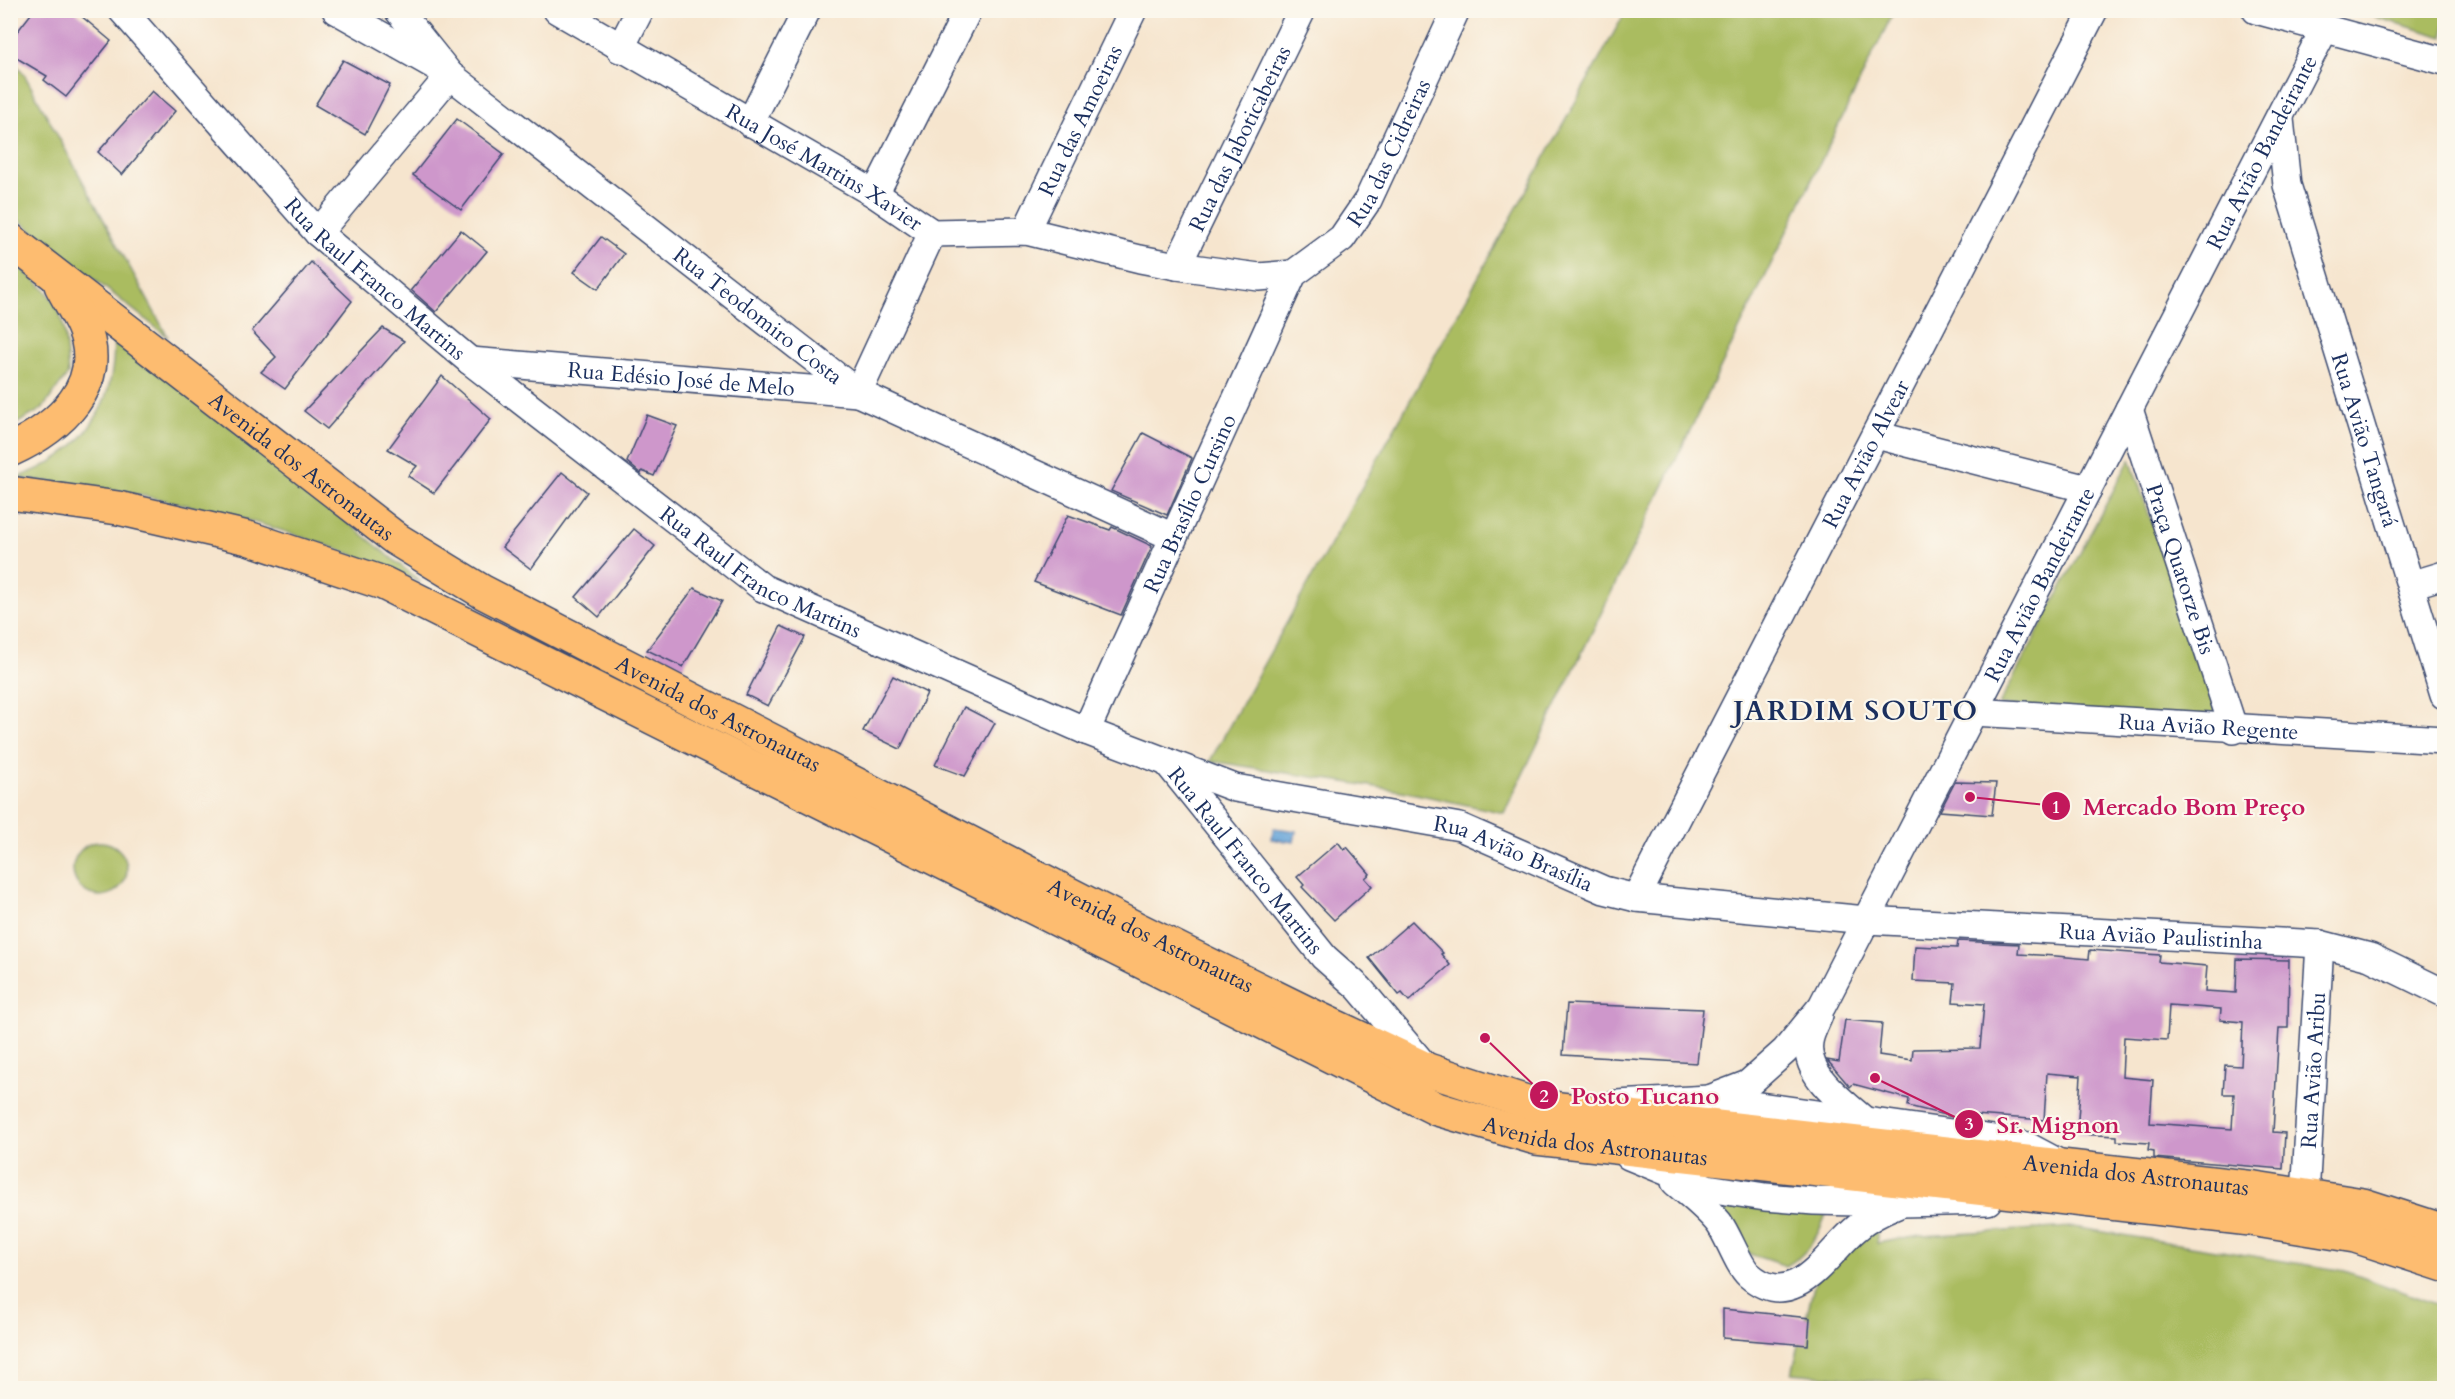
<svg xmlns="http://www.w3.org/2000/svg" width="2455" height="1399" font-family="Cardo,serif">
	<rect width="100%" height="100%" fill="#fbf7ec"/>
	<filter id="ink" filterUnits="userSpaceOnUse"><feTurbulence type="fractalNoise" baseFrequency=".0167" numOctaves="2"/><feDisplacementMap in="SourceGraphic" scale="12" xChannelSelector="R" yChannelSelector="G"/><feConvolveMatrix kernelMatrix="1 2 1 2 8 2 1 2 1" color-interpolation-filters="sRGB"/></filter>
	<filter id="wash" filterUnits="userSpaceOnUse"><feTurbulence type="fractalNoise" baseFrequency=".008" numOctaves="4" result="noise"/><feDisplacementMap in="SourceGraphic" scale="24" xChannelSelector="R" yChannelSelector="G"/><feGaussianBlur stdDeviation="1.35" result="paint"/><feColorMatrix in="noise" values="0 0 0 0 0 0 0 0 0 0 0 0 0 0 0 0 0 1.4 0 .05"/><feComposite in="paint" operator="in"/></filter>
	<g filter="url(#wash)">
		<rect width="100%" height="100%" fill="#f6e5ce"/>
		<g fill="#aabc60" stroke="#62765f" stroke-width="1.5">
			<polygon points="1626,11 1894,11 1504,813 1402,791 1210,761"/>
			<polygon points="2354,11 2444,11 2444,37"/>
			<polygon points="11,58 24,74 168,337 11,214"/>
			<path d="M11,261c52,39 53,49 57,113l-26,35 -31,18z"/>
			<path d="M113,331l308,251c-133,-57 -262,-91 -406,-104 69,-22 104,-75 98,-147z"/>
			<polygon points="2130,459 2220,720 1999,705"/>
			<circle cx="100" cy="869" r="27"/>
			<path d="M1706,1197l120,17c-8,23 -18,40 -40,52l-36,-12z"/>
			<polygon points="1877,1217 1877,1243 1921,1236 2073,1227 2345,1271 2444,1307 2444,1388 1954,1388 1792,1373 1818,1270"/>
		</g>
		<polygon fill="#66a4d8" stroke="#406a9b" stroke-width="1.5" points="1274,828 1296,831 1294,842 1271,839"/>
		<g id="blocks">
			<g fill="#ce97cb" fill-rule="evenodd">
				<polygon points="34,10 74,10 111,41 66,97 44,80 47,76 10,54 10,41"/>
				<polygon points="343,60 390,85 365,134 315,105"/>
				<polygon points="152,91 175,111 122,175 98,152"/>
				<polygon points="457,119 504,154 461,210 413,175"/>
				<polygon points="461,230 487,251 436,312 411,290"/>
				<polygon points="601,237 624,254 598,289 574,272"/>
				<polygon points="311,262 352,301 285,389 261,372 276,357 252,331"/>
				<polygon points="383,328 404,341 327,429 304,411"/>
				<polygon points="442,376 491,419 434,493 408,476 417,466 388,449"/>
				<polygon points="647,415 677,426 654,476 642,471 641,474 627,462"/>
				<polygon points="1143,433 1192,458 1167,515 1111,491"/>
				<polygon points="562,472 587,492 531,569 502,547"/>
				<polygon points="1068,515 1110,530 1112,527 1152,546 1121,615 1034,582"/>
				<polygon points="634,529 655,546 599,617 576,597"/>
				<polygon points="694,588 722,601 683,667 647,650"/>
				<polygon points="781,626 805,637 768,706 746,695"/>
				<polygon points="893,676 927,693 900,749 863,731"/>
				<polygon points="964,707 995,723 965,776 935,765"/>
				<polygon points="1955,782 1996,783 1992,815 1940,811"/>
				<polygon points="1338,842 1344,850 1347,847 1370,874 1365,878 1372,886 1334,920 1302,887 1304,885 1297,877"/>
				<polygon points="1412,921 1443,953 1441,954 1450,965 1409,1001 1402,993 1399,995 1369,958"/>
				<path d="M1958,941l61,3 -1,10 38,2 33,3 1,-9 70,5 -1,7 48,4 -2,25 31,2 1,-34 52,1 -1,68h-9l-6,104 12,1 -2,36 -129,-11v-7l-6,-1 1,-7 -32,-2v-5l-40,-2 4,-58 -34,-3 -3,47 -69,-5 1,6 -19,-3 -49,-12 1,-7 -56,-15 -3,3 -23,-27 12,2 6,-42 37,3 -3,32 33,5 1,-11 67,-1 4,-44 -31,-2 2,-19 -42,-2 2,-35 42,2zM2169,1005l52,4 -1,11 23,2 -2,44 -16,-1 -2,29h11l-2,35 -82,-6 3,-43 -31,-3 2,-40 43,3z"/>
				<polygon points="1567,1004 1703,1009 1697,1063 1563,1055"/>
				<polygon points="1723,1309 1810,1318 1808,1345 1723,1338"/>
			</g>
		</g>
	</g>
	<g filter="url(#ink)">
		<use href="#blocks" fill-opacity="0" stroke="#3c4a6f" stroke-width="1.5"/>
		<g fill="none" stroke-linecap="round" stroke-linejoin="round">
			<g stroke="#3c4a6f" stroke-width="30">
				<g id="minor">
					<path id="s1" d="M122,10l196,223 152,128 293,227 323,143 149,57 225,39 144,63 32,8 230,22 454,24 50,13 74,36"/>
					<polyline points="336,10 437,67"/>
					<path id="s2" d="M398,10l52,65 408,318 315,144"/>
					<path id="s3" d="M557,10l318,184 57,39 94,-2 114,28 37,7 82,11 34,-3"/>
					<polyline points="2256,10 2444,61"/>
					<polyline points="620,49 640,10"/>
					<path id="s4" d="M2280,119l7,66 157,510"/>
					<polyline points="750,123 807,10"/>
					<polyline points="875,194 968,10"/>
					<path id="s5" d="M1026,231l107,-221"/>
					<polyline points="318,233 450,75"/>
					<path id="s6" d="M1177,266l125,-256"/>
					<path id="s7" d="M470,361l388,32 74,-160"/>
					<path id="s8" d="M2129,409l105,321"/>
					<polyline points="1876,435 2088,489"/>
					<polyline points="2411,585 2444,575"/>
					<path id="s9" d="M1973,712l471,28"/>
					<path id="s10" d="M1086,731l207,-457 49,-36 26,-38 88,-190"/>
					<path id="s11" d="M1167,762l157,195 35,31 68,81"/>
					<path id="s12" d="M1636,898l458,-888"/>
					<path d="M1819,1015c-3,8 -9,18 -10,27 -5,34 35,60 57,80"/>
					<path id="s13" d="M1709,1099l39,-15 37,-33 37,-45 502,-976"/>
					<polyline points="1617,1104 1709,1099 2008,1141 2027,1146 2057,1162"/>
					<polyline points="1629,1156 1707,1188 1765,1197 1814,1201 1901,1203 1988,1201"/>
					<path d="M1675,1182c15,13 31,25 44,41 10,14 19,42 30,52 46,40 78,-23 108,-47 12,-11 25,-17 40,-23"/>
					<path id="s14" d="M2305,1196l15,-252"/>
				</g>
			</g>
			<g stroke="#3c4a6f" stroke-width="36">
				<g id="major">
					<path id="s15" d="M10,240l386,299 87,53 656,338 178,88 111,52 114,37 713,81 108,17 81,26"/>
					<path d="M10,450c48,-22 99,-65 73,-124 -6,-14 -15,-27 -22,-41"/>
					<path id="s16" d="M10,493l108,15 130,30 135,45 1054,526 99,29 714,81 105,17 89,29"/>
				</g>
			</g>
			<use href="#minor" stroke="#fff" stroke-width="27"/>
			<use href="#major" stroke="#fdbc6f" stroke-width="33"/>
		</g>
	</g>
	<g text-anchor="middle" stroke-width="4.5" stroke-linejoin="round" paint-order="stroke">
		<g font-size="22" fill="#1b2f5e" stroke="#fbf7ec">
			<text dy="8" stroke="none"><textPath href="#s5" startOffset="123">Rua das Amoeiras</textPath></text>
			<text dy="8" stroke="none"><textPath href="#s6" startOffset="142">Rua das Jaboticabeiras</textPath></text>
			<text dy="8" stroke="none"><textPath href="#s10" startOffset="660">Rua das Cidreiras</textPath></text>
			<text dy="8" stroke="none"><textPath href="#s13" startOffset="1110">Rua Avião Bandeirante</textPath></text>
			<text dy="8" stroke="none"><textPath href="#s3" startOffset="310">Rua José Martins Xavier</textPath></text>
			<text dy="8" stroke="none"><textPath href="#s1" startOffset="370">Rua Raul Franco Martins</textPath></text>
			<text dy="8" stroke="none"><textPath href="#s2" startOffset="474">Rua Teodomiro Costa</textPath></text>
			<text dy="8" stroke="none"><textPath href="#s7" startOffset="212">Rua Edésio José de Melo</textPath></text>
			<text dy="8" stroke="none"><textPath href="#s4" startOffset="333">Rua Avião Tangará</textPath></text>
			<text dy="8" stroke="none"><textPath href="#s12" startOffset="500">Rua Avião Alvear</textPath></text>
			<text dy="8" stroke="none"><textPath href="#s15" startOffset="369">Avenida dos Astronautas</textPath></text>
			<text dy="8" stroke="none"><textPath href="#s10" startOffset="250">Rua Brasílio Cursino</textPath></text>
			<text dy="8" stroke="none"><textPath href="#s8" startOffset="168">Praça Quatorze Bis</textPath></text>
			<text dy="8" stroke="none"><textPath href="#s1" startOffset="856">Rua Raul Franco Martins</textPath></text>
			<text dy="8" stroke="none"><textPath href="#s13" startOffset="624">Rua Avião Bandeirante</textPath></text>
			<text dy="8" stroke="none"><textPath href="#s15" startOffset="855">Avenida dos Astronautas</textPath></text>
			<text dy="8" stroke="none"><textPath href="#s9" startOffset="236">Rua Avião Regente</textPath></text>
			<text dy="8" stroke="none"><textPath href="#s1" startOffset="1666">Rua Avião Brasília</textPath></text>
			<text dy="8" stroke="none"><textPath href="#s11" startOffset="126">Rua Raul Franco Martins</textPath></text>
			<text dy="8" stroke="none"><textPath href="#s15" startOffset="1341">Avenida dos Astronautas</textPath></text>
			<text dy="8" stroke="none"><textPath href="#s1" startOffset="2324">Rua Avião Paulistinha</textPath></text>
			<text dy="8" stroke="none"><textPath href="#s14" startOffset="126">Rua Avião Aribu</textPath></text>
			<text dy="8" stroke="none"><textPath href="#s16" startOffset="1725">Avenida dos Astronautas</textPath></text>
			<text dy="8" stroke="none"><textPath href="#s15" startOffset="2367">Avenida dos Astronautas</textPath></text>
		</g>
		<g font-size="28" font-weight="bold" letter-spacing="1.5" fill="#1b2f5e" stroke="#fbf7ec">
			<text x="1856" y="720">JARDIM SOUTO</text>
		</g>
	</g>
	<path fill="none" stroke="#c2185b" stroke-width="2" d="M1970 797L2056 806M1485 1038L1544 1095M1875 1078L1969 1124"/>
	<g fill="#c2185b" stroke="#fbf7ec" stroke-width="2">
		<circle cx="1970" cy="797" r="6"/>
		<circle cx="1485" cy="1038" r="6"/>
		<circle cx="1875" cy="1078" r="6"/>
		<circle cx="2056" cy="806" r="15"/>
		<circle cx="1544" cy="1095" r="15"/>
		<circle cx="1969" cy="1124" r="15"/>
	</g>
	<g font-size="18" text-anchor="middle" font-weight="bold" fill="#fff">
		<text x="2056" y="813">1</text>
		<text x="1544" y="1102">2</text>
		<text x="1969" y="1130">3</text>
	</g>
	<g font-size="24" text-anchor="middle" font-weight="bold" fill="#c2185b" stroke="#fbf7ec" stroke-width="4.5" stroke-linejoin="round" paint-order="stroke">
		<text x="2194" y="815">Mercado Bom Preço</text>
		<text x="1645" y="1104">Posto Tucano</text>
		<text x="2058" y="1133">Sr. Mignon</text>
	</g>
	<rect width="2455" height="1399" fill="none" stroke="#fbf7ec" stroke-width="36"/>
</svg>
